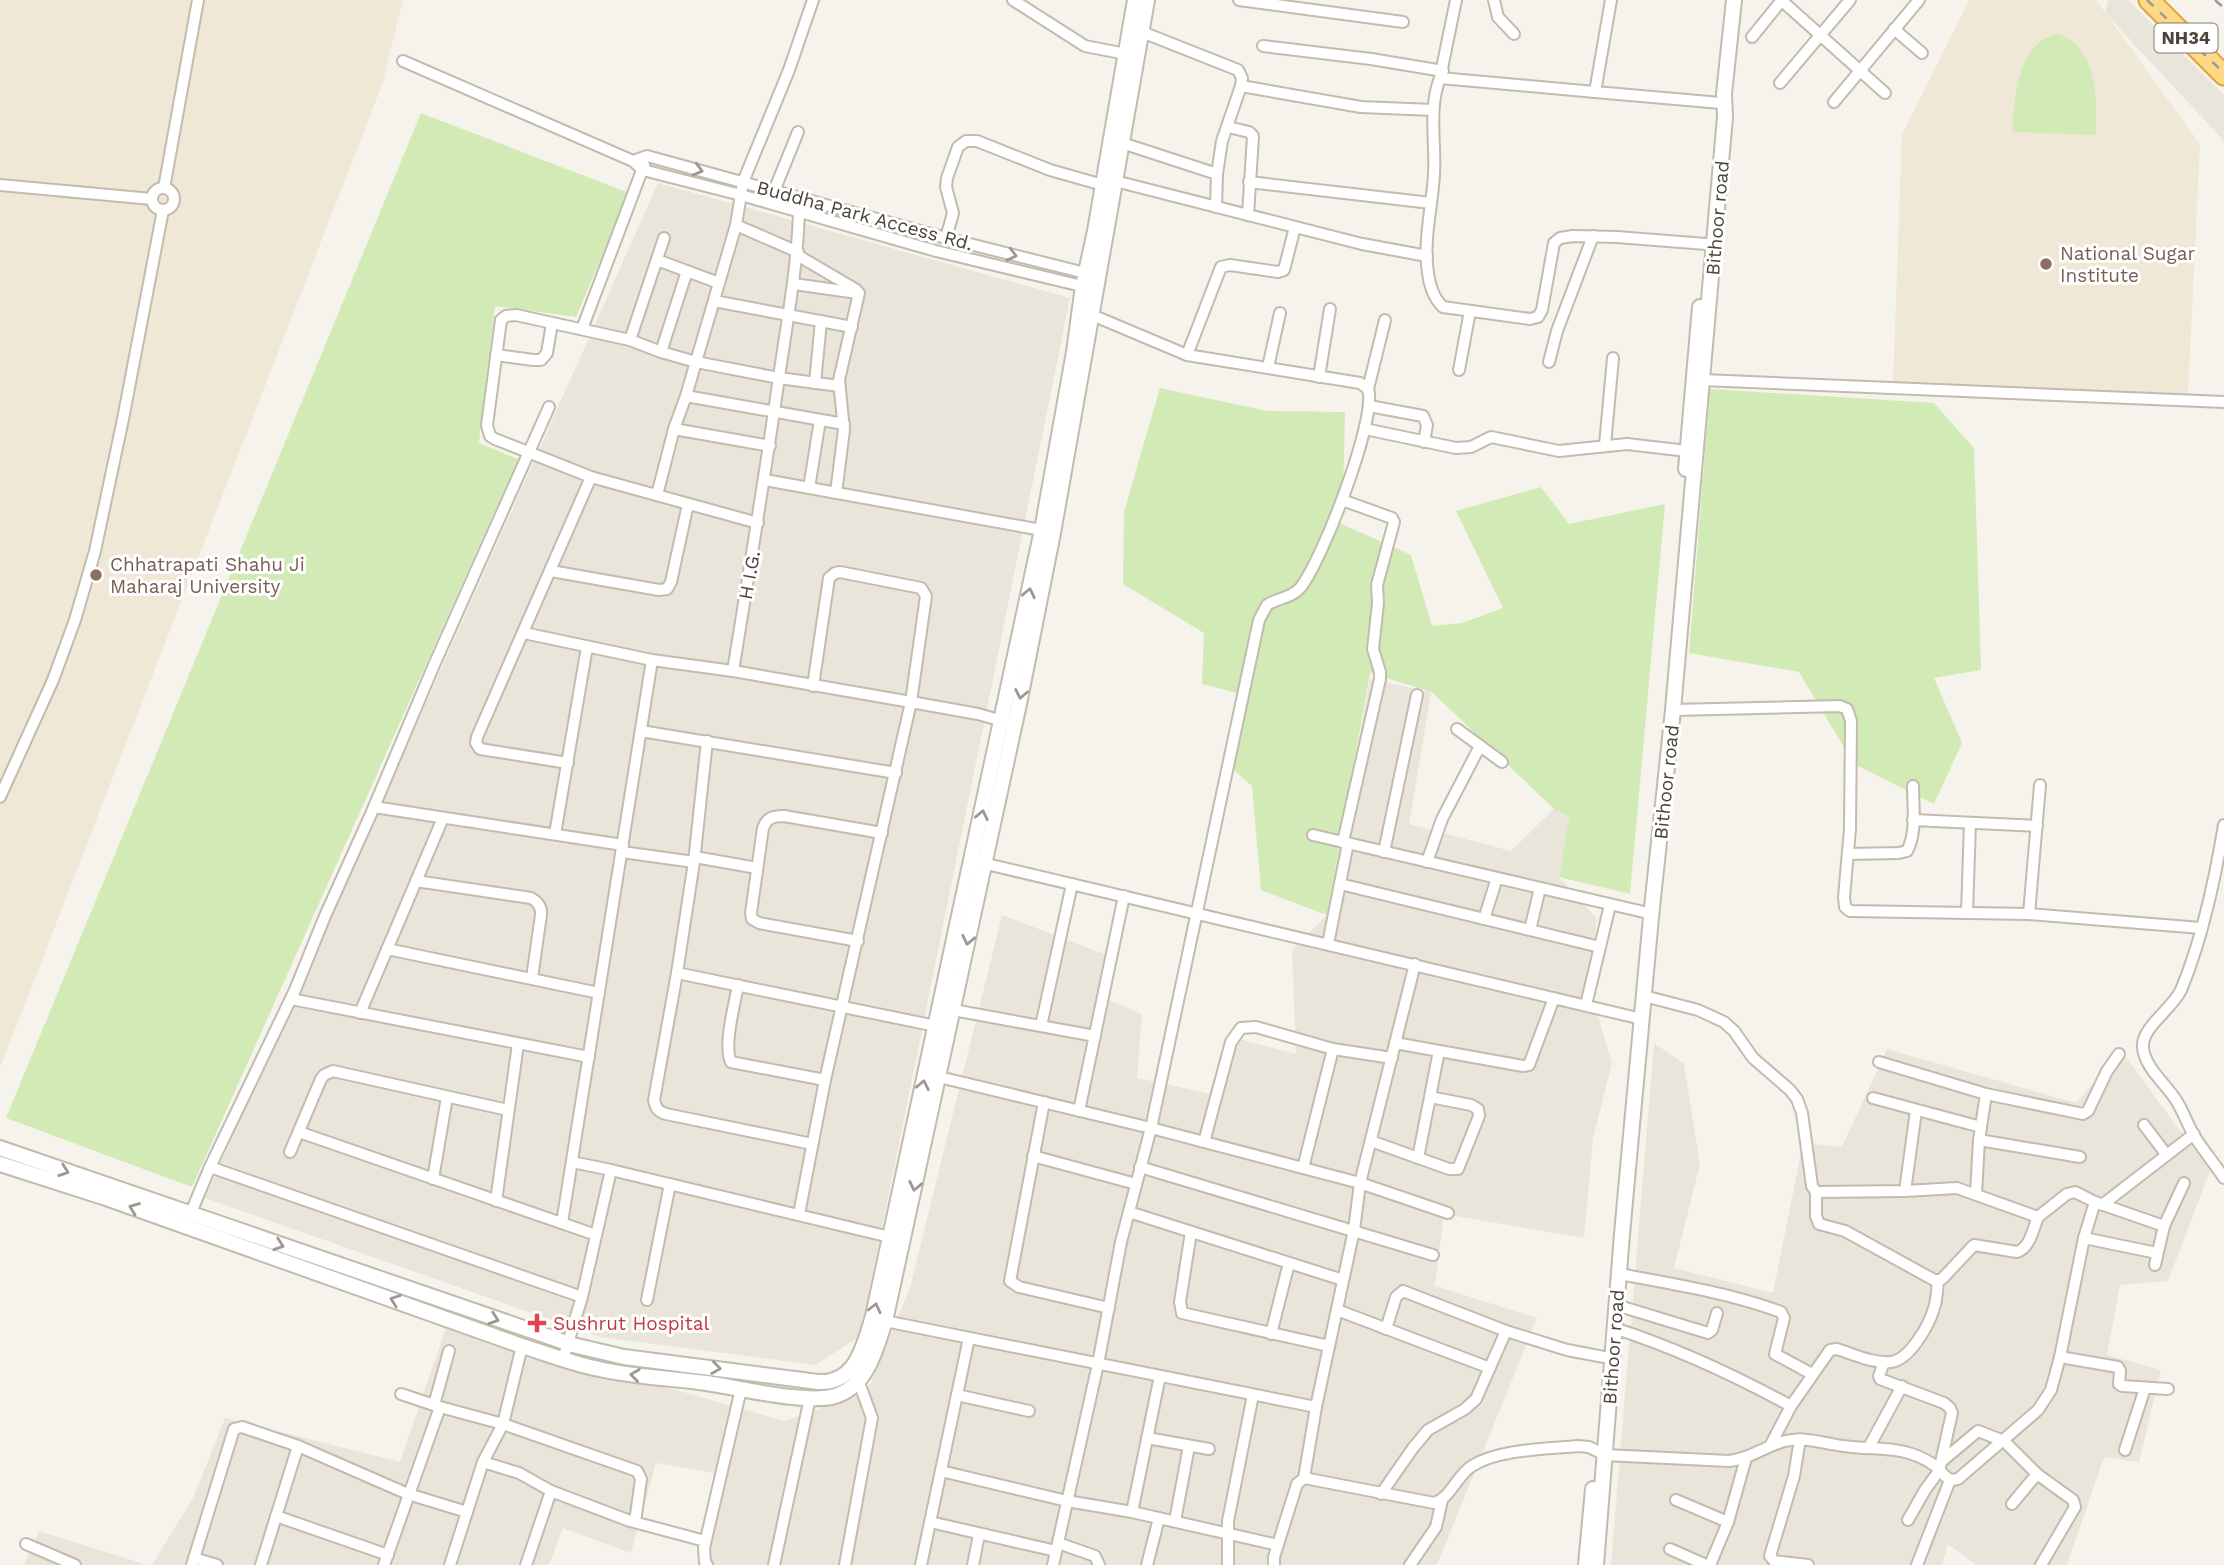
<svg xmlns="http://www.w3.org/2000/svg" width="2224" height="1565" font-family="'Work Sans',sans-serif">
	<rect width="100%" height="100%" fill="#f6f3ec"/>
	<g fill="#eae5da">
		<polygon points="2108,0 2128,0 2224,95 2224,141 2105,13"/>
		<polygon points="658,183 1070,298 860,1336 816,1365 600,1337 205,1198"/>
		<polygon points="1370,679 1431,692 1409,824 1511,851 1554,809 1569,818 1559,877 1597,919 1588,984 1612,1063 1593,1139 1584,1238 1444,1214 1435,1286 1537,1318 1437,1565 699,1565 715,1473 656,1463 631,1553 563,1528 549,1565 152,1565 194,1496 225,1418 400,1462 447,1325 785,1421 867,1392 910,1288 1002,915 1104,954 1108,1000 1142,1014 1137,1078 1220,1096 1234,1038 1296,1054 1292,950 1327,915"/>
		<polygon points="1654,1043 1684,1064 1700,1164 1674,1268 1773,1293 1803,1143 1842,1147 1887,1049 2076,1103 2121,1051 2210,1171 2168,1281 2120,1285 2107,1355 2161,1370 2139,1462 2104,1457 2067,1565 1976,1565 1948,1544 1942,1565 1611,1565"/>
		<polygon points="39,1531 147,1565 24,1565"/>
	</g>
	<g fill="#efe8d6">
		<polygon points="0,0 403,0 383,82 0,1068"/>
		<polygon points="1969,0 2096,0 2200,144 2188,395 1893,385 1902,134"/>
	</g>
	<g fill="#d2eab5">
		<path d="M2059,34c5,3 11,5 15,9 25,21 22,63 22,92l-84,-3c3,-34 5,-92 47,-98z"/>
		<polygon points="421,113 629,193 576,317 495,306 479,443 518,459 192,1187 6,1118"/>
		<polygon points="1160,388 1267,411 1345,412 1343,496 1337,522 1411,555 1432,626 1462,623 1503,608 1456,511 1541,487 1569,524 1665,504 1630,894 1559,877 1569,817 1554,809 1432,692 1370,673 1327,915 1261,890 1252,786 1228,765 1241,694 1202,684 1204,633 1123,584 1124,512"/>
		<polygon points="1710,389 1934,403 1974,448 1981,670 1934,678 1962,743 1934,804 1854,764 1799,672 1689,653"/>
	</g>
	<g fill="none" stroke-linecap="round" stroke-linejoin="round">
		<g stroke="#c2bbae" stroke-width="14">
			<g id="minor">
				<polyline points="1013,0 1085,46 1131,55"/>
				<polyline points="1239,0 1403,22"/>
				<polyline points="1456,0 1440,78 1595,92"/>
				<polyline points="1494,0 1498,17 1514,34"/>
				<polyline points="1611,0 1595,92 1721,103"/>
				<polyline points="1781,0 1885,93"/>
				<polyline points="1894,29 1922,53"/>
				<polyline points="1142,32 1238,70 1242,78 1241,86"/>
				<polyline points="1752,37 1782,0"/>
				<polyline points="1263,46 1371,59 1443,71"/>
				<polyline points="403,61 633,161 643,170 741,195 936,251 1090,288"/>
				<path d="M1440,78c-12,31 -4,65 -6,97 -2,32 -11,66 -6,98 1,11 6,26 15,34l87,12 8,-2 4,-7 12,-67 6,-5 13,-2 44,1 89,7"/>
				<polyline points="1780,83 1850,0"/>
				<polyline points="1834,102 1919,0"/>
				<polyline points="1228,127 1249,132 1253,136 1248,215"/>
				<polyline points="1122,143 1217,174"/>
				<polyline points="633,161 647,156 946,238 1093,275"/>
				<polyline points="1115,181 1362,244 1427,256"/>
				<polyline points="1249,182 1431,203"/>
				<polyline points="0,185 152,199"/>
				<polyline points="164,188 198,0"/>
				<circle cx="163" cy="199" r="11"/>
				<polyline points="774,191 798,132"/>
				<polyline points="1216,207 1217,174 1222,141 1241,86 1361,107 1433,110"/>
				<polyline points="736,225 798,252"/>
				<polyline points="946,238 953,213 946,187 947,178 958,147 966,141 977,141 1050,170 1103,185"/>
				<polyline points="797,255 855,289 859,293 839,380 844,430 836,493"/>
				<polyline points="657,260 719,283"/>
				<polyline points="794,284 857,293"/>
				<polyline points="714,301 852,327"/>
				<polyline points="582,329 644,165"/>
				<polyline points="630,340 664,238"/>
				<polyline points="661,352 687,271"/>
				<polyline points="496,355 533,360 541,360 547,353 552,323"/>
				<polyline points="1187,355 1221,267 1230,265 1278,272 1284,270 1295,227"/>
				<polyline points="1549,362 1557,331 1593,236"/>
				<polyline points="1268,367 1280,313"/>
				<polyline points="1459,370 1470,311"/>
				<polyline points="1319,377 1330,309"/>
				<polyline points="1703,380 2224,402"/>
				<polyline points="815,383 821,321"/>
				<polyline points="1368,389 1385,320"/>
				<polyline points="686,396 844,424"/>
				<polyline points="1369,406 1423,416 1427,425 1424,442"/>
				<polyline points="549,407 434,665 371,814 325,916 295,990 210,1167 582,1297"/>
				<polyline points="674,429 770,446"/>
				<polyline points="1365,429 1456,448 1471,447 1491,437 1559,451 1627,444 1687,451"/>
				<polyline points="1605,445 1613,358"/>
				<polyline points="765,480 1047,531"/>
				<polyline points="809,488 820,420"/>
				<polyline points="657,495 674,429 686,396 736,225 743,182 789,70 813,0"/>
				<polyline points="1342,500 1392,518 1394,522 1377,585 1378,603 1373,649 1380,672 1380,679 1343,842"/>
				<polyline points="758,523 591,477 495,439 490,436 487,425 501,320 506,316 516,315 630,340 661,352 696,362 779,378 839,386"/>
				<polyline points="551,571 659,590 667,589 671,582 688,504"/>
				<polyline points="524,633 652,660 733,671 911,702 978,714 1006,722"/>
				<path d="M733,671c16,-98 32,-196 46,-294 8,-55 18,-108 20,-164"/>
				<polyline points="1673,710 1840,706 1847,709 1851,721 1850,829 1844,897 1845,907 1850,911 2029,914 2201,928"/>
				<polyline points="1457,729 1502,762"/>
				<polyline points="641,731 896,773"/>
				<path d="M707,741l-13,121 -17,111 -23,127c2,8 3,11 12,14l146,30"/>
				<polyline points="568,763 480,749 476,743 477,737 591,477"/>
				<polyline points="0,797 53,680 75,620 95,551 123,419 163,210"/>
				<polyline points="374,807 623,845"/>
				<polyline points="1913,820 2037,826"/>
				<path d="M2224,825c-9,54 -22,115 -43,165 -8,18 -40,38 -38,57 1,20 23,37 33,53 7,11 11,23 17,34 9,15 21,29 31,44"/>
				<polyline points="555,834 587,647"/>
				<polyline points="1313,835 1644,912"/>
				<polyline points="622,852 694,862"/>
				<polyline points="1384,852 1417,695"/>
				<path d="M1848,854l51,-1 8,-2c10,-18 6,-45 6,-65"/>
				<polyline points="695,857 757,868"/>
				<polyline points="978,862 1642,1019"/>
				<polyline points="1427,862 1442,819 1480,746"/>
				<path d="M416,881l115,17c7,4 11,9 10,17l-9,63"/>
				<polyline points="1340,884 1600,947"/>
				<polyline points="1967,913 1970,823"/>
				<polyline points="2029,914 2040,785"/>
				<polyline points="1484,919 1497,878"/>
				<polyline points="1530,930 1540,888"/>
				<path d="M858,941l-99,-18 -7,-4 -1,-6 12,-85c4,-10 9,-12 21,-12l98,17"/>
				<polyline points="1328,944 1348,843"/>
				<polyline points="387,949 599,993"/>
				<path d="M1415,964l-55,219 -6,47 -38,177 -12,71 130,25c16,-4 23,-28 38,-37 26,-17 75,-17 106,-20l11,1 16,8 124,6c21,-2 36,-15 56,-20 21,-5 39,3 59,5 33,5 59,-2 90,19 6,5 10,11 16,15l8,-1 80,-69 13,-20 9,-33 24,-119 11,-36"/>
				<polyline points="677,973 936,1026"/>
				<path d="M738,985c-3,18 -15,61 -7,77l94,18"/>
				<polyline points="1644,996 1698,1010 1724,1022 1734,1031 1753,1058 1790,1090 1797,1099 1802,1113 1812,1186 1816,1192 1905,1191 1957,1188 2038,1217 2067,1194 2075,1192 2095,1202 2164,1226"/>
				<polyline points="291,999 589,1057"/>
				<polyline points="1586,1005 1610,905"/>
				<polyline points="953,1010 1095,1036"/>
				<polyline points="360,1013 443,818"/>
				<polyline points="1041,1026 1072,884"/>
				<polyline points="1395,1043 1523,1066 1529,1065 1554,998"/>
				<polyline points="1879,1062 1986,1094 2083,1114 2088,1111 2107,1071 2119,1054"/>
				<polyline points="939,1077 1151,1128 1360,1183 1448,1213"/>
				<polyline points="1873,1098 1981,1127"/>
				<polyline points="1044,1102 1010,1281 1019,1287 1109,1308"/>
				<polyline points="1079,1111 1124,896"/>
				<polyline points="2144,1125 2166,1154"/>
				<polyline points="299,1132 596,1235"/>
				<polyline points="1979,1140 2080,1157"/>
				<polyline points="1371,1141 1449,1169 1458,1169 1479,1116 1478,1109 1471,1105 1430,1097"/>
				<polyline points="1204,1142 1231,1042 1241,1028 1256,1027 1333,1049 1392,1058"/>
				<polyline points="290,1152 321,1079 324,1075 333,1071 508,1110"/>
				<polyline points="1033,1156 1136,1184"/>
				<polyline points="1418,1158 1439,1051"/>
				<polyline points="572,1162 611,1170"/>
				<polyline points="1140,1167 1433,1255"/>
				<polyline points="1303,1168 1333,1049"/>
				<polyline points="433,1179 447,1097"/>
				<polyline points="1905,1191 1916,1111"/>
				<path d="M1816,1192v24l3,8 26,7 91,50 6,-2 32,-34 43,7c13,-4 16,-23 21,-35"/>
				<polyline points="1976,1194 1979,1140 1986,1094"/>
				<polyline points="496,1201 518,1044"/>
				<polyline points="2102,1205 2194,1134"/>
				<polyline points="1129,1212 1343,1280"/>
				<polyline points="799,1214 825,1080 911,702 926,596 921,588 840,572 835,573 829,578 813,686"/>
				<polyline points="190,1215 210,1167"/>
				<polyline points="562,1223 652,660"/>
				<polyline points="1191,1232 1180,1302 1182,1313 1329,1346"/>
				<polyline points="2084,1238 2157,1253"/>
				<polyline points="2155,1265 2164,1226 2184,1183"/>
				<path d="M1619,1274c55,10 110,19 162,38l3,6 -9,36 37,20"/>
				<polyline points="647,1300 670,1184"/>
				<polyline points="1616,1305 1708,1333 1712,1330 1717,1313"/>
				<polyline points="1337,1310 1490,1368"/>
				<polyline points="885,1321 1316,1407"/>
				<path d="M1614,1328c62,20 120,47 177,78"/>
				<polyline points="1386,1329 1396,1297 1403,1291 1506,1331 1567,1350 1604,1357"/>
				<polyline points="1271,1334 1289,1263"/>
				<polyline points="2060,1357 2118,1367 2120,1371 2119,1384 2122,1386 2168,1389"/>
				<polyline points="563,1359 582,1297 611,1170 894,1238"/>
				<polyline points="1884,1362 1879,1376 1880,1379 1944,1403 1950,1408 1952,1413 1939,1471 1925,1490 1908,1520"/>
				<polyline points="401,1394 440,1407"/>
				<polyline points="957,1395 1029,1411"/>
				<polyline points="434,1405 449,1351"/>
				<polyline points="1147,1438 1209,1449"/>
				<polyline points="1800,1439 1794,1476 1770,1556 1774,1561 1808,1565"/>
				<path d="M1770,1446l21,-40 39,-56 7,-1c16,5 37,15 54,13 18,-2 38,-36 43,-54 3,-8 3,-18 4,-27"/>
				<polyline points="1869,1447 1902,1386"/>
				<polyline points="2125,1450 2145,1388"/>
				<polyline points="1942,1461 1978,1431 2004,1441 2037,1474 2073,1500 2075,1507 2041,1565"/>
				<polyline points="483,1462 519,1473 551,1491 630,1521 705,1541"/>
				<polyline points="941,1471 1067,1501 1132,1512 1278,1545"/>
				<polyline points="1381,1494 1413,1448 1428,1430 1465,1409 1476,1399 1506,1331"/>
				<polyline points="1676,1500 1728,1522"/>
				<polyline points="2012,1504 2037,1474"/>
				<polyline points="1132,1512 1160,1376"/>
				<polyline points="276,1516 388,1555"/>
				<polyline points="1175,1521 1189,1446"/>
				<polyline points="930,1522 1056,1551"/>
				<polyline points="1058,1543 1095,1556 1099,1565"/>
				<polyline points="26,1544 75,1565"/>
				<polyline points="1670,1549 1706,1565"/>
				<polyline points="194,1558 217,1565"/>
				<polyline points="192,1565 234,1429 242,1427 298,1446"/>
				<polyline points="261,1565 298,1446 408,1494 467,1512"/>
				<polyline points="384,1565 440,1407 503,1424 637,1471 641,1479 635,1522"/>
				<polyline points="450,1565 483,1462 503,1424 522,1346"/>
				<polyline points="526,1565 551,1491"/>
				<polyline points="707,1565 705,1562 704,1548 741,1389"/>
				<polyline points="774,1565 810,1398"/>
				<polyline points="845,1565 872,1418 857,1377"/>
				<polyline points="921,1565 969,1338"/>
				<polyline points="973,1565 979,1535"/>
				<path d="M1053,1565l45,-201 23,-122 30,-114 108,-508 8,-15c10,-7 25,-7 33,-17 21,-24 78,-171 68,-199l-8,-6 -173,-28 -95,-40"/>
				<polyline points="1147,1565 1159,1518"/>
				<polyline points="1228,1565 1228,1521 1253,1395"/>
				<polyline points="1274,1565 1274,1557 1297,1484 1304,1478"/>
				<polyline points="1410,1565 1436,1527 1442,1500"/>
				<polyline points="1710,1565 1728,1522 1746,1458"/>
				<polyline points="1917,1565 1950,1480"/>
			</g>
		</g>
		<g stroke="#c2bbae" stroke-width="18">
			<g id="tertiary">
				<polyline points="1686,469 1700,307"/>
				<path d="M0,1148l573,197 51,12 194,25c38,2 46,-36 55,-66l169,-786 32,-178 9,-66 12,-55 40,-231"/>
				<path d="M0,1164l103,33 419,149c26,8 51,18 77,23 35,8 71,9 107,14 31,4 104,23 132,12 30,-11 38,-47 47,-74l134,-617 34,-171 94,-533"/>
				<polyline points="1586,1565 1593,1489"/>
				<polyline points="1596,1565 1622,1234 1651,917 1673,710 1725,117 1724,94 1734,0"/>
			</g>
		</g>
		<g stroke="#e0a43c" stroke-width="23">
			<polyline id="trunk" points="2149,0 2224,75"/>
		</g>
		<use href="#minor" stroke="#fff" stroke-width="10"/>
		<use href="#tertiary" stroke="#fff" stroke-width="14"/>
		<use href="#trunk" stroke="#ffd985" stroke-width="19"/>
		<g stroke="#9a9a9a" stroke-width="2.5" stroke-dasharray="9 9" stroke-linecap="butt">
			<polyline points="2147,0 2224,73"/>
			<polyline points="2215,0 2224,8"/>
		</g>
	</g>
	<defs><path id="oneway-chevron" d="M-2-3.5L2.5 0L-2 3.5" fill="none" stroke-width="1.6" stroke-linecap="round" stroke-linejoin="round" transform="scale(1.75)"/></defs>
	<g stroke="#9c9892">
		<use href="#oneway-chevron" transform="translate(698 170) rotate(15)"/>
		<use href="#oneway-chevron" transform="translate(1012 255) rotate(14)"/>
		<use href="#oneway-chevron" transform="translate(1029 593) rotate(-78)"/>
		<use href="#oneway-chevron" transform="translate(1021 694) rotate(101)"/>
		<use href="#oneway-chevron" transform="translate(982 815) rotate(-78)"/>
		<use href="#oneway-chevron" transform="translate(968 940) rotate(102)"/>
		<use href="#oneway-chevron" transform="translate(923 1085) rotate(-78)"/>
		<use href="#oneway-chevron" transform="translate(64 1171) rotate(19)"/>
		<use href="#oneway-chevron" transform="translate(915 1186) rotate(102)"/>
		<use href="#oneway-chevron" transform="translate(134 1208) rotate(-159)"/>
		<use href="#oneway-chevron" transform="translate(279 1245) rotate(19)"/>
		<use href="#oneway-chevron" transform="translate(395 1300) rotate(-160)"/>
		<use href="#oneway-chevron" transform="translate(875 1308) rotate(-77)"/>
		<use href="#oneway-chevron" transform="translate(494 1319) rotate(19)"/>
		<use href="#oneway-chevron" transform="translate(716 1368) rotate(8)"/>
		<use href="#oneway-chevron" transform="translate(635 1375) rotate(-172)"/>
	</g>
	<g fill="#8d6e63" stroke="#fff" stroke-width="2.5">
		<circle cx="2046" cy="264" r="7"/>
		<circle cx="96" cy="575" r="7"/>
	</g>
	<path fill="#e0444e" stroke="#fff" stroke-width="2.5" d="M533.5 1312.5h7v7h7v7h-7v7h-7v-7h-7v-7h7z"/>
	<g text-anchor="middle" stroke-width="6" stroke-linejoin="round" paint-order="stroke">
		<rect fill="#fff" stroke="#817c74" stroke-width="2" x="2154.5" y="23.5" width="63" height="29" rx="5"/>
		<g font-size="18" font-weight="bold" fill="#4b4439">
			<text x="2186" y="44">NH34</text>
		</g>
		<g font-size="19" fill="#4b4439" stroke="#fff">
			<text transform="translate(865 215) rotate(15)" y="7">Buddha Park Access Rd.</text>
			<text transform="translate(1717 218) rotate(-85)" y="7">Bithoor road</text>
			<text transform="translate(749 575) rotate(-80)" y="7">H I.G.</text>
			<text transform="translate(1666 782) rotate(-84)" y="7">Bithoor road</text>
			<text transform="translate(1613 1347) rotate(-86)" y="7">Bithoor road</text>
		</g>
		<g font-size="19" fill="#785e54" stroke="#fff" text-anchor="start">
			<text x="2060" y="260">National Sugar<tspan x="2060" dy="22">Institute</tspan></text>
			<text x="110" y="571">Chhatrapati Shahu Ji<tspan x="110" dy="22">Maharaj University</tspan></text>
		</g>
		<g font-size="19" fill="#be3a42" stroke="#fff" text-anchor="start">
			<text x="553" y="1330">Sushrut Hospital</text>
		</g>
	</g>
</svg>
